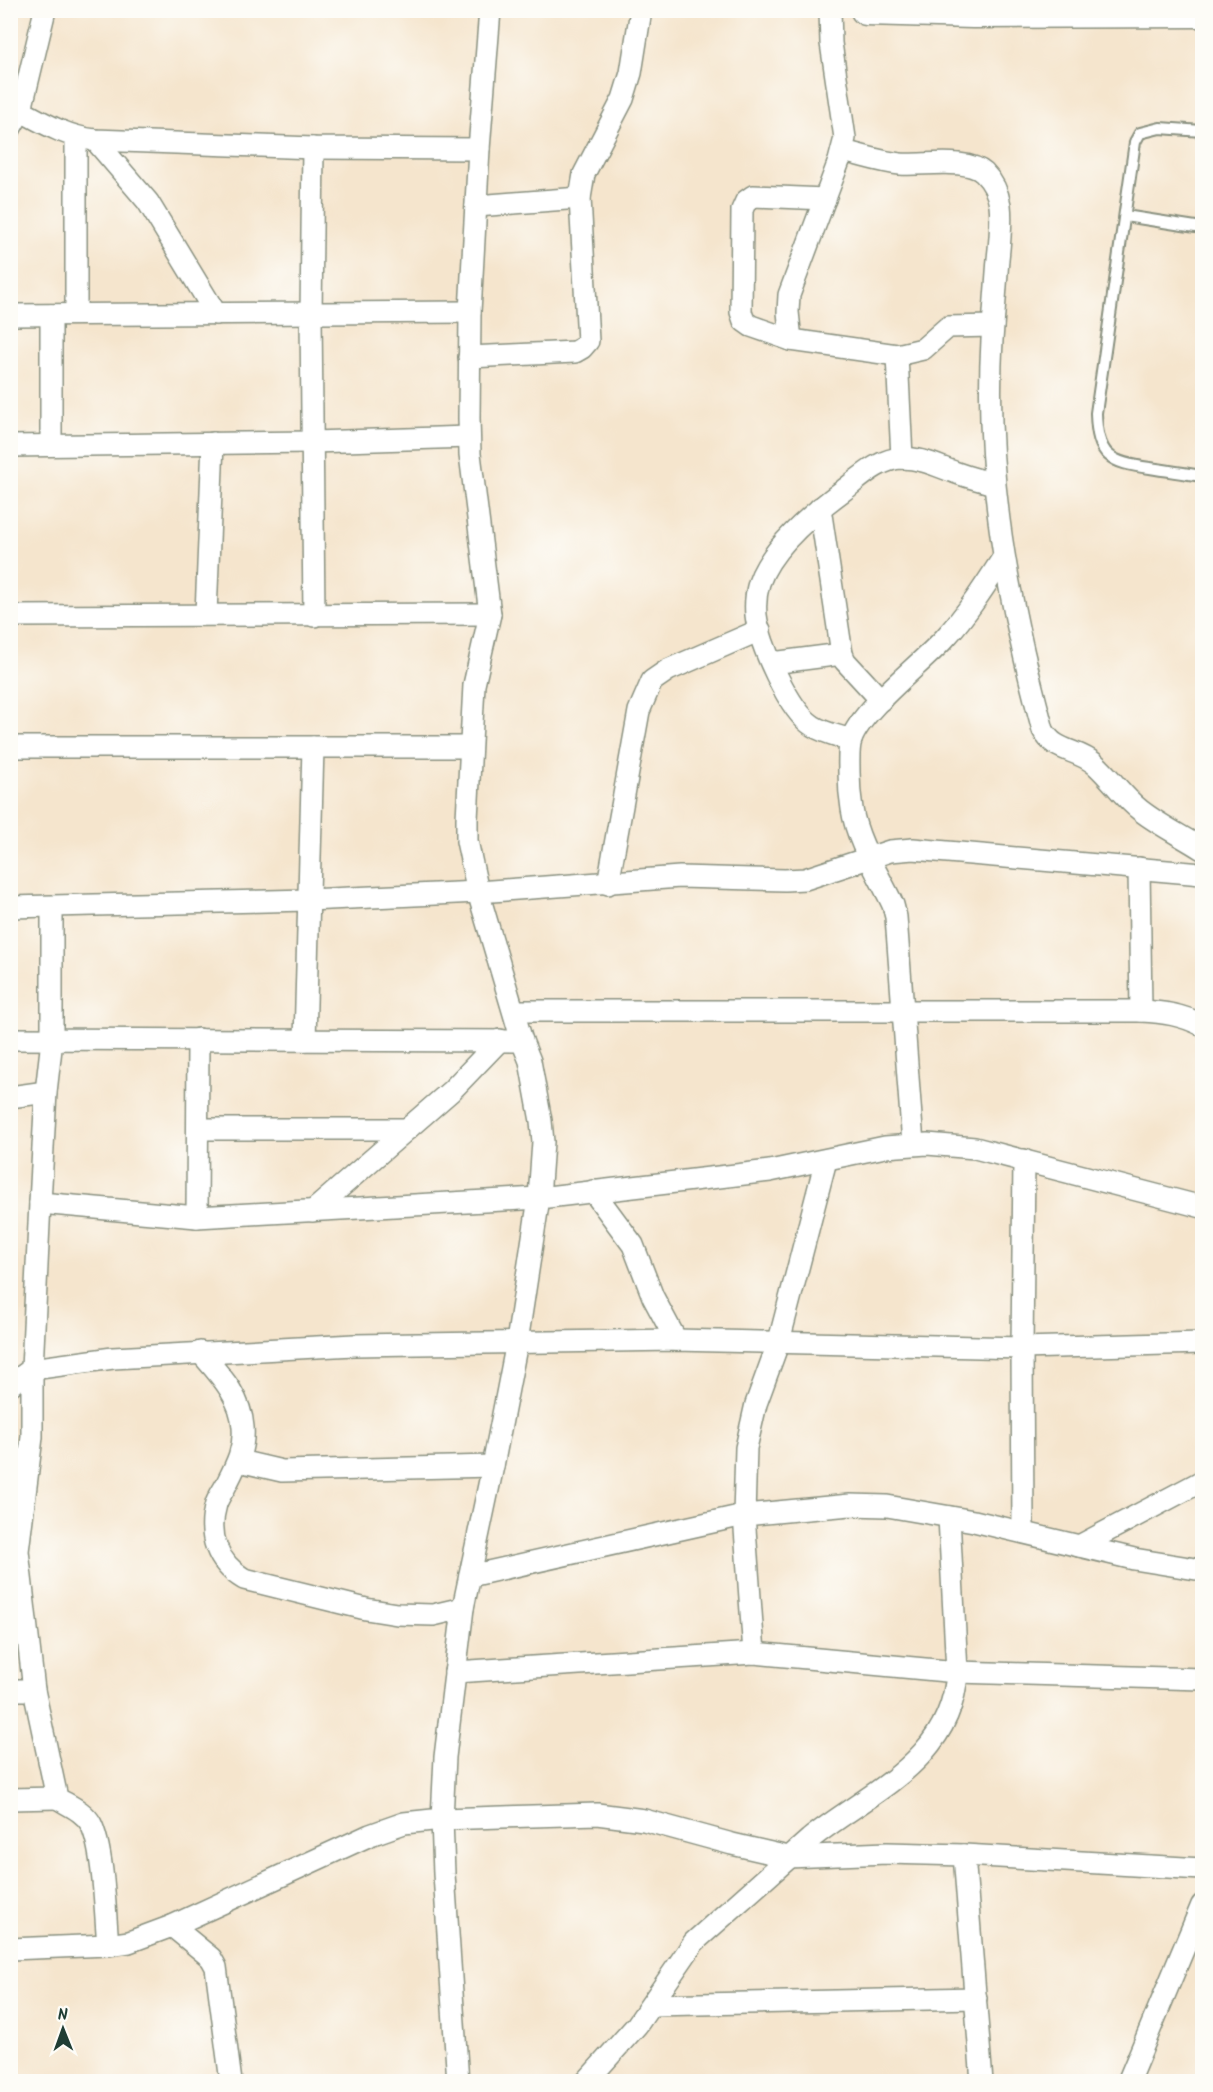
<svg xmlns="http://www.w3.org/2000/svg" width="1213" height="2092" font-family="Kalam,sans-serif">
	<rect width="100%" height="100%" fill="#fdfcf7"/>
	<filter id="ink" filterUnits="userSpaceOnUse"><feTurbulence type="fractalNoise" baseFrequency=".0167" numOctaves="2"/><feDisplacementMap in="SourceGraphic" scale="12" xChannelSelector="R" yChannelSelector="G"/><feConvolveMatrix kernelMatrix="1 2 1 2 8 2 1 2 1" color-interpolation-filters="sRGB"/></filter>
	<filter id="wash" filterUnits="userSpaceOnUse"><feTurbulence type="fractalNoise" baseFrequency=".008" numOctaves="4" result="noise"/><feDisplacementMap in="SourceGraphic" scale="24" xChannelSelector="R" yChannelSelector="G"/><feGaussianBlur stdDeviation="1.35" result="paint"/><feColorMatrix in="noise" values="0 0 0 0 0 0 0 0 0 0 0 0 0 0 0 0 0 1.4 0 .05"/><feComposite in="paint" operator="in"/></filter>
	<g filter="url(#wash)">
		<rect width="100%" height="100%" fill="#f5e5cd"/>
	</g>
	<g filter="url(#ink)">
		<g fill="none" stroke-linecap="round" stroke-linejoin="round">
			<g stroke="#8a9180" stroke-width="14">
				<g id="lane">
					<path d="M1202,131l-42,-3 -20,5 -5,9 -39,271c1,43 14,50 54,55 18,3 35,5 52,8"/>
					<polyline points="1125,216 1202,228"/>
				</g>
			</g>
			<g stroke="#8a9180" stroke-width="24">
				<g id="street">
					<polyline points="490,10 479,149 470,312 469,418 470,454 490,614 474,685 467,819 467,841 478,892 522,1041"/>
					<path d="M10,105c29,15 52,31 85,35l218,8 166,1"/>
					<polyline points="10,129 21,110 45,10"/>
					<polyline points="76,137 76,314"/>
					<polyline points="95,140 148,202 216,314"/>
					<polyline points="313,148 311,315 314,616"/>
					<path d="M842,151c19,4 38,11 58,13 23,2 67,-7 84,9 8,8 14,20 16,32 2,17 0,36 -2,54 -2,27 -4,54 -6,81 -8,136 16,260 51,390 12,23 33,18 52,34 16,14 28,33 45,46 19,15 42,26 62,39"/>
					<polyline points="825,199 753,196 746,201 742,210 741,312 744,321 751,326 791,340 897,355 923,349 948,327 993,326"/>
					<polyline points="476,206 580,198"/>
					<polyline points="10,315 470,312"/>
					<polyline points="51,315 51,445"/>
					<polyline points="791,340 788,312 789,295 839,161 845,138 831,43 830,10"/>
					<polyline points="897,355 902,458"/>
					<polyline points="469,357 575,352 582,348 588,341 580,198 584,174 623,99 631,73 641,10"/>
					<polyline points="10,446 313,442 469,437"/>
					<polyline points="820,508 842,654 845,661 881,700"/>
					<polyline points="206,614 213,443"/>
					<polyline points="10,616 490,614"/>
					<polyline points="772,663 842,654"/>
					<path d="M851,740c-12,-4 -27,-7 -38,-14 -24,-15 -54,-83 -57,-111 -1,-11 0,-22 3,-32 12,-36 55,-71 85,-93 17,-13 35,-31 58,-32 19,0 35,8 52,14 13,5 26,8 40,12"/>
					<polyline points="10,747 470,747"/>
					<polyline points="1139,868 1141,1011"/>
					<polyline points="608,884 639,711 652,681 668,670 760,630"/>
					<polyline points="10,907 308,900 478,892 680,877 785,880 805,879 890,851 913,849 1202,874"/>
					<path d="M52,907v133l-6,52 -6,111 -8,166v68l-14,114 16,139 23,108c11,7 27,13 34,26 13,27 14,89 17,121"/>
					<path d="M514,1011h627c23,1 41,4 61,14"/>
					<polyline points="10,1039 522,1041 530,1061 541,1121 543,1142 539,1198 517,1342 493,1466 463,1608 445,1757 442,1819 444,1874 458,2082"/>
					<polyline points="305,1040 313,747"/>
					<polyline points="10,1097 46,1092"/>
					<polyline points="198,1129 405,1129"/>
					<path d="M913,1144l-17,-227 -3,-12c-14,-30 -36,-63 -41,-96 -2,-12 -3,-25 -3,-37 0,-10 -1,-23 2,-32 11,-31 69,-75 93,-101 23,-25 41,-53 59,-81"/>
					<polyline points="593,1191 633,1245 653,1297 676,1340"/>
					<polyline points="40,1203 197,1217 539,1198 770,1171 885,1147 927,1144 975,1148 1202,1207"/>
					<polyline points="313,1211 451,1091 500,1040"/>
					<polyline points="197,1217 198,1039"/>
					<path d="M200,1352c19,22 41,44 43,75 2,23 -8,40 -18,60 -3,5 -7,11 -9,17 -9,31 1,59 28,75l122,30 31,5 36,1 30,-7"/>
					<polyline points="10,1385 32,1369 113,1358 354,1345 676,1340 1022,1348 1202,1343"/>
					<polyline points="239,1461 282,1471 493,1466"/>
					<polyline points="1023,1532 1022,1348 1024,1160"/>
					<polyline points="1079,1546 1202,1481"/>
					<polyline points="470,1576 744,1515 850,1505 887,1506 974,1521 1134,1559 1202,1570"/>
					<polyline points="754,1653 744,1515 746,1448 756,1404 779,1341 826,1160"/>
					<polyline points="455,1672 754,1653 957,1672 1202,1679"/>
					<polyline points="10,1690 34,1690"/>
					<polyline points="10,1799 57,1798"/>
					<polyline points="964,1855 982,2082"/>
					<polyline points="172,1926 211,1958 216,1967 231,2082"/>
					<polyline points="10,1949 108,1945 129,1942 172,1926 370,1835 404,1823 442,1819 597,1814 644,1820 732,1844 788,1857 887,1853 964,1855 1202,1869"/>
					<polyline points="652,2005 976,1998"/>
					<path d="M586,2082l51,-57 57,-83 116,-103c60,-48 142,-78 147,-167l-8,-155"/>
					<polyline points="1128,2082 1202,1905"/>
				</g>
			</g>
			<g stroke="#8a9180" stroke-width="33">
				<polyline id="secondary" points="866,10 973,13 1202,12"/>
			</g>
			<use href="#lane" stroke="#fff" stroke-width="10"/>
			<use href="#street" stroke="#fff" stroke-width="21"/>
			<use href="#secondary" stroke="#fff" stroke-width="30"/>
		</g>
	</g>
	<rect width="1213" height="2092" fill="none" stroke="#fdfcf7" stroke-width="36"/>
	<g transform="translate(63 2029) rotate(359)" stroke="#fdfcf7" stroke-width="4.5" paint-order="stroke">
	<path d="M0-4.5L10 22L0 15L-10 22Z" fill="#1f3d34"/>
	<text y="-9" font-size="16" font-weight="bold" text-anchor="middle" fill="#1f3d34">N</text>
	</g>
</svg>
